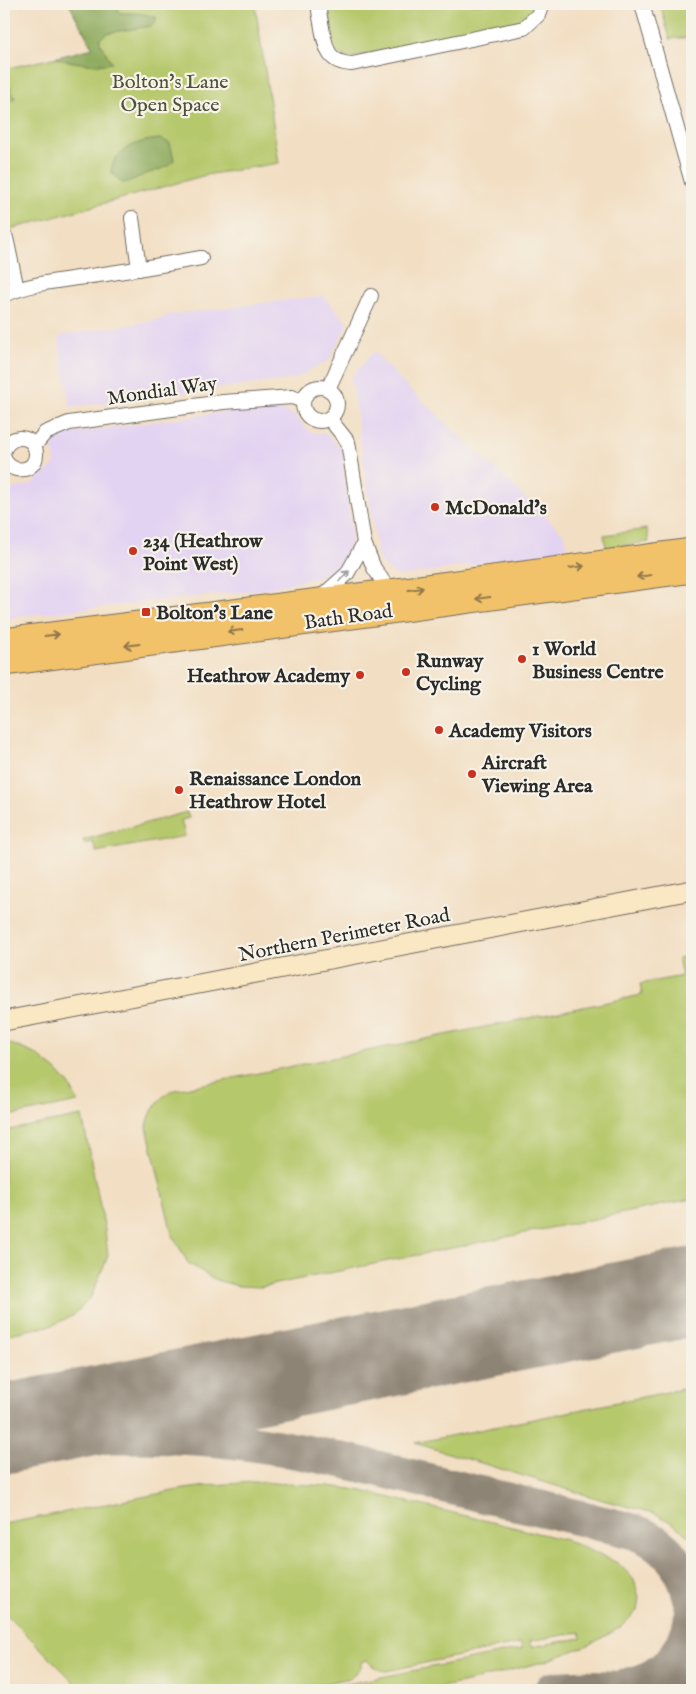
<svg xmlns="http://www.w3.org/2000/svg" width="696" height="1694" font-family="'IM FELL English',serif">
	<rect width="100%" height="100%" fill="#f7f3e8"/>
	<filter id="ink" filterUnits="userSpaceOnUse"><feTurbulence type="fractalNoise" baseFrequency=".02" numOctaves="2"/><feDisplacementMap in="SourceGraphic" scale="10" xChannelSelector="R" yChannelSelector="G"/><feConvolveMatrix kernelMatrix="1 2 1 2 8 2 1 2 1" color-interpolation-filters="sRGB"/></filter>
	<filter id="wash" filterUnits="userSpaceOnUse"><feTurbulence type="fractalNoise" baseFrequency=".0096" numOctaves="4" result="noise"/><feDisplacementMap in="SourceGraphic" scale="20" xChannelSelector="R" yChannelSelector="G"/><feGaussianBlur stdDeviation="1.12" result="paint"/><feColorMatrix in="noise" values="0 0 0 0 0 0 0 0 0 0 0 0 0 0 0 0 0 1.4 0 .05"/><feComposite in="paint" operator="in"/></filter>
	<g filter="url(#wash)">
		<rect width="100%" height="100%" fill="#f2dec2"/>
		<g fill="#e3d3f2">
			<polygon points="323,296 348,323 329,360 294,379 70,407 59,339 63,335 160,320 167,315"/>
			<polygon points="374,351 400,380 565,535 567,550 400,576 389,571 378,558 351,378"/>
			<polygon points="266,406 293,414 310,432 326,434 342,449 352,537 344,564 336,570 314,578 259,590 19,616 9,619 4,615 4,495 7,490 30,485 55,464 52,436"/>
		</g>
		<g fill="#b6c86c" stroke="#707a4c" fill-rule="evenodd">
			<polygon points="69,4 255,4 279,163 206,175 4,231 4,69 93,49"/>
			<polygon points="324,4 536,4 533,13 522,23 348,58 333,51"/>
			<polygon points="660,4 692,4 692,37 670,39"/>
			<polygon points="647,529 649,542 606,548 604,535"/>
			<polygon points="187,812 189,818 181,820 185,836 96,852 93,842 84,844 83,840"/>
			<path d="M692,955v244l-431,88 -23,-1 -22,-6 -28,-17 -16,-29 -25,-107c3,-17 10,-26 23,-36l472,-96 -2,-11 42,-8 -4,-18z"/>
			<polygon points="9,1043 37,1055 56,1070 69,1084 78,1102 4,1117 4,1044"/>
			<polygon points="82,1116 105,1230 108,1256 91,1297 74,1315 53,1325 4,1335 4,1131"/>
			<polygon points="692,1387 692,1539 674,1524 654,1513 606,1501 415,1443"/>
			<path d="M255,1482l74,4 29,4 208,50 52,23 9,9 7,8 5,17 -2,14 -16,16 -30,17 -45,17 -79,21 -40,8h-111l206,-41 -1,-6 -135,28c-9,-1 -13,-4 -19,-11l-6,2v5l-10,11 -62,12h-207l-78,-78v-88l174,-34 36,-5zM580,1632l1,6 -50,9 -1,-6z"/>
		</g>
		<g fill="#90ac60" stroke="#5e6c46">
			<path d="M69,4h52l-3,6 2,3c13,0 24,0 36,4v5l-5,4 -44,7 -7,5v5l12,20c-19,4 -40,-1 -58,-5l39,-10z"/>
			<polygon points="4,78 7,80 15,98 4,105"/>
			<path d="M160,139l10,4 4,17c-8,10 -22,11 -33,16 -7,3 -11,7 -19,7l-11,-11c2,-23 29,-32 49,-33z"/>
		</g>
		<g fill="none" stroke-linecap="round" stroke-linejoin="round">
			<g stroke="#8e8476" stroke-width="36">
				<path d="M4,1434c77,3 153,-2 230,7 97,12 192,41 288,63 26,6 51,12 77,19 20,5 43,8 60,22 20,15 27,33 33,57"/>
				<path d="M630,1685c34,-6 57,-35 62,-68"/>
				<path d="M552,1690c37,-6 70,2 106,-2 11,-1 23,-4 34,-6"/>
			</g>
			<polyline stroke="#8e8476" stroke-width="89" points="4,1429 692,1292"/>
		</g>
	</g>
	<g filter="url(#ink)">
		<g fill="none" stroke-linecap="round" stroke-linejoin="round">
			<g stroke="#716a60" stroke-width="16">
				<g id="street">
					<path d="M319,4c-1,8 2,16 3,24 4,21 6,35 30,36l172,-36 14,-13 4,-11"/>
					<polyline points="642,4 692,182"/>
					<polyline points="132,218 139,269"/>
					<polyline points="6,238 17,289"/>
					<path d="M4,295c29,-13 63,-15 94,-20 35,-5 69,-11 103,-17"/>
					<circle cx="320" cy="404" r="17"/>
					<polyline points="328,389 371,296"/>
					<polyline points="329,418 348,442 364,543 374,568 390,592"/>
					<polyline points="34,446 45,433 69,423 223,402 292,397 303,401"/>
					<path d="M4,450c6,-17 32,-16 32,4 0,19 -27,21 -32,3"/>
					<polyline points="320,598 347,574 364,543"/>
				</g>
			</g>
			<g stroke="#716a60" stroke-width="21">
				<polyline id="secondary" points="4,1021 692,890"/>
			</g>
			<g stroke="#716a60" stroke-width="27">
				<g id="highway">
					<polyline points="4,641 390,592 692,551"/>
					<polyline points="4,663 692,570"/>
				</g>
			</g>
			<use href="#street" stroke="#fff" stroke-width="14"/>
			<use href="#secondary" stroke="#fae7c3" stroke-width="19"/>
			<use href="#highway" stroke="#f2c26a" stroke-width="25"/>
		</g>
		<defs><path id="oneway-shaft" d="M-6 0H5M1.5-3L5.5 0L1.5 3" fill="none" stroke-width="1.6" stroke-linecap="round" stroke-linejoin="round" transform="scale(1.25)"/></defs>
		<g stroke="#8e764a">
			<use href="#oneway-shaft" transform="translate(577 567) rotate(-8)"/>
			<use href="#oneway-shaft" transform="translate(644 576) rotate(172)"/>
			<use href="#oneway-shaft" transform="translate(416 589) rotate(-8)"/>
			<use href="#oneway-shaft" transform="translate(483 598) rotate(172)"/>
			<use href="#oneway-shaft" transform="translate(235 631) rotate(173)"/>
			<use href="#oneway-shaft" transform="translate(52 635) rotate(-7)"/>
			<use href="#oneway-shaft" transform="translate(132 645) rotate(172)"/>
		</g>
		<use stroke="#a0a0a0" href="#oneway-shaft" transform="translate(344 576) rotate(-45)"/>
	</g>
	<g fill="#c8321e" stroke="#f7f3e8" stroke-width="2">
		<circle cx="435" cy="507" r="5"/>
		<circle cx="133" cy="551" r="5"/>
		<rect x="141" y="607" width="10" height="10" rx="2.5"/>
		<circle cx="522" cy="659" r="5"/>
		<circle cx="406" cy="672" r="5"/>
		<circle cx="360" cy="675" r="5"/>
		<circle cx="439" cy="730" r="5"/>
		<circle cx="472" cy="774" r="5"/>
		<circle cx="179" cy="790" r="5"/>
	</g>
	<g text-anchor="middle" stroke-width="4.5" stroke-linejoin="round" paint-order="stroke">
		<g font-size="20" fill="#4e523b" stroke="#f7f3e8">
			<text x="170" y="88">Bolton's Lane<tspan x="170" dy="23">Open Space</tspan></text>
		</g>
		<g font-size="20" fill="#2b2b2b" stroke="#f7f3e8">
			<text transform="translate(162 390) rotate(-8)" y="7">Mondial Way</text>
			<text transform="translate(348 616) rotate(-8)" y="7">Bath Road</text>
			<text transform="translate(344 934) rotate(-11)" y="7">Northern Perimeter Road</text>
		</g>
		<g font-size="20" font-weight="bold" fill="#2b2b2b" stroke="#f7f3e8" text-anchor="start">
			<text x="445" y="514">McDonald's</text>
			<text x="143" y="547">234 (Heathrow<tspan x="143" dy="23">Point West)</tspan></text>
			<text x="156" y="619">Bolton's Lane</text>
			<text x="532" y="655">1 World<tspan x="532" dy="23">Business Centre</tspan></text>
			<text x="416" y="667">Runway<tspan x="416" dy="23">Cycling</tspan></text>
			<text x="350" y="682" text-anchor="end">Heathrow Academy</text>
			<text x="449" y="737">Academy Visitors</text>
			<text x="482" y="769">Aircraft<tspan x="482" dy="23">Viewing Area</tspan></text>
			<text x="189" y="785">Renaissance London<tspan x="189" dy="23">Heathrow Hotel</tspan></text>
		</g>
	</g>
	<rect width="696" height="1694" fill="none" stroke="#f7f3e8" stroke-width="20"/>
</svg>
